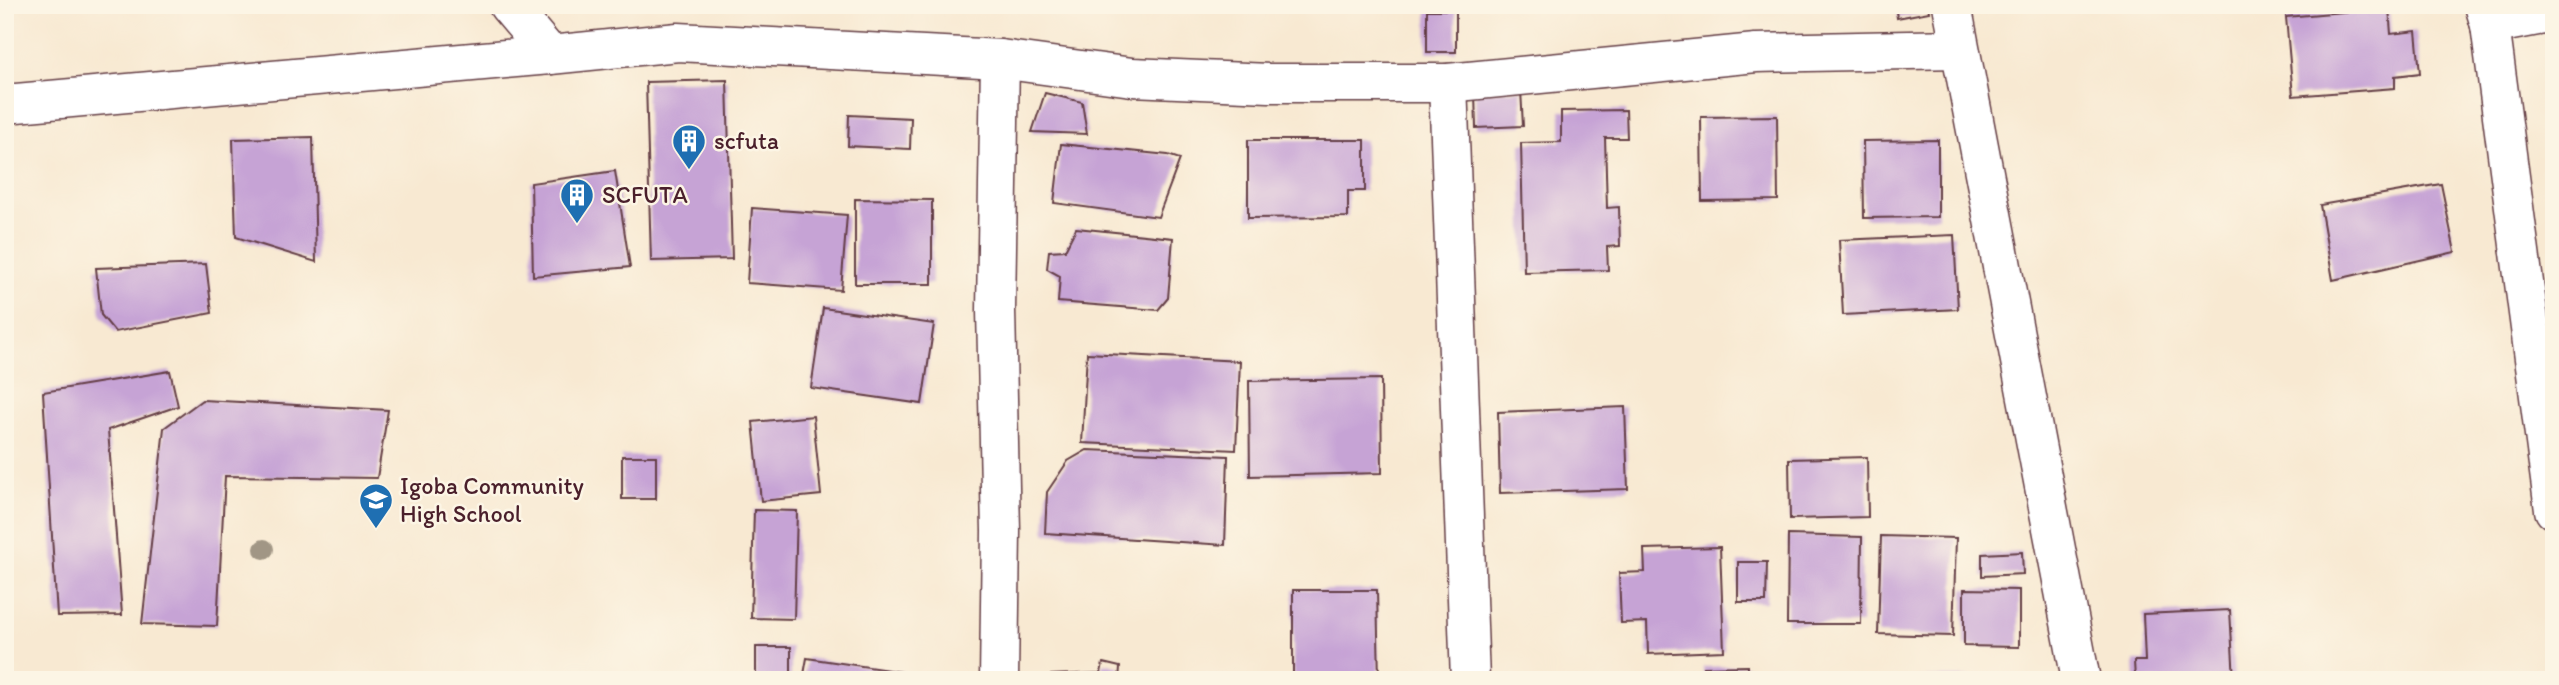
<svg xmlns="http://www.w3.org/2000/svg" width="2559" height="685" font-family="Itim,sans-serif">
	<rect width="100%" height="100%" fill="#fcf5e5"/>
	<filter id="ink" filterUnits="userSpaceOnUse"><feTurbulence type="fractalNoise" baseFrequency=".0143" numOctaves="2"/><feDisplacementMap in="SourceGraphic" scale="14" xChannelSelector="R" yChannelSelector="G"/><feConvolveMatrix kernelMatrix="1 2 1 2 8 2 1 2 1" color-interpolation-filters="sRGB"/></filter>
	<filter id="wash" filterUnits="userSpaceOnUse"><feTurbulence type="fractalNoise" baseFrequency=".00686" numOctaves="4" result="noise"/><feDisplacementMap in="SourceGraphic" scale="28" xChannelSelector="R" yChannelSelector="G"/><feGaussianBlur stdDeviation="1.57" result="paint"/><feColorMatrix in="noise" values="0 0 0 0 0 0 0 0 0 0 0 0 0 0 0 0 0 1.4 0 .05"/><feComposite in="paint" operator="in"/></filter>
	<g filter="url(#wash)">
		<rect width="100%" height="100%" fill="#f8e9d2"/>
		<g id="blocks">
			<g fill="#c6a3d5">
				<polygon points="1895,5 1928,5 1929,12 1897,18"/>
				<polygon points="2389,8 2391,34 2416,31 2420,73 2395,76 2395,88 2293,96 2286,17"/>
				<rect x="1427" y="10" width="29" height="42"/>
				<polygon points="727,80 732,259 651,261 646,82"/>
				<polygon points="1521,90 1523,126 1476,128 1475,92"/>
				<polygon points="1045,93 1082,102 1087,134 1032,132"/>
				<polygon points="1626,110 1627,138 1605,138 1607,208 1619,207 1620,246 1607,247 1608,270 1524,272 1521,143 1561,142 1561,111"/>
				<polygon points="849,115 911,118 910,149 848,146"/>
				<polygon points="1777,116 1778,200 1702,201 1701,117"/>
				<polygon points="313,137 316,262 236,237 233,139"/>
				<polygon points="1248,140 1365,140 1365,191 1348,191 1348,217 1248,218"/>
				<polygon points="1938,140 1938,217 1864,218 1863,141"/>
				<polygon points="1061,144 1168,155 1180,159 1158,217 1054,203"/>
				<polygon points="615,171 630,267 533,276 531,183"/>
				<polygon points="2441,184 2455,252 2333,280 2320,205"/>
				<polygon points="855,199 932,200 932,284 855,284"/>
				<polygon points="752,208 847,215 841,290 747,283"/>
				<polygon points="1076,228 1173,238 1168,298 1158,310 1058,302 1060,276 1047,269 1049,251 1065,250"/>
				<polygon points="1954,235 1958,309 1843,315 1839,240"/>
				<polygon points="206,264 212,313 115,332 101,315 96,268"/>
				<polygon points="823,308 934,324 922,404 811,388"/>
				<polygon points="1087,353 1240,361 1236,450 1082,443"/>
				<polygon points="170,371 178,406 108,430 122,615 57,616 43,392"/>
				<polygon points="1381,379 1382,473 1250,476 1249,381"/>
				<polygon points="202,400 388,410 377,478 225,476 217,626 142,624 164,428"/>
				<polygon points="1625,407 1628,489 1500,493 1498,412"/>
				<polygon points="813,416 821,495 761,501 753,422"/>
				<polygon points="1087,450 1228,456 1225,545 1045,533 1047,492 1068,461"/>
				<rect x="622" y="456" width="34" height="43"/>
				<polygon points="1867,457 1868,517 1790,519 1789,459"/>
				<polygon points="754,510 797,511 794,619 751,618"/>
				<polygon points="1788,535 1862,537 1861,624 1787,624"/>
				<polygon points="1881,536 1956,538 1953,636 1878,634"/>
				<polygon points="1720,547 1724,651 1648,654 1647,622 1621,623 1619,573 1645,572 1644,549"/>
				<polygon points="2022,552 2023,574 1982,576 1982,554"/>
				<polygon points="1738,562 1767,562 1766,602 1738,602"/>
				<polygon points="1964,589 2019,590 2019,647 1964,646"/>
				<polygon points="1293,590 1377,590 1379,680 1293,680"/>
				<polygon points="2230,610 2234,680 2135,680 2134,661 2145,661 2143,614"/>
				<rect x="756" y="647" width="35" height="33"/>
				<polygon points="807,658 937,677 937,680 803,680"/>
				<polygon points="1103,663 1120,667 1119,680 1050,680 1051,675 1101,673"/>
				<polygon points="1748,666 1748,680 1704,680 1703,667"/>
				<rect x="1917" y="677" width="79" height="3"/>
			</g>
		</g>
	</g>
	<g filter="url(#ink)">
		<use href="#blocks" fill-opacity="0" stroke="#643d44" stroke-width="2"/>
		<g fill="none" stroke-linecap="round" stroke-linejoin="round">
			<g stroke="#643d44" stroke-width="41">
				<g id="street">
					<polyline points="508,5 550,55 678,42 1000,59 1132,77 1269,83 1448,83 1756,53 1959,49"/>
					<polyline points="1952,5 2081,680"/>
					<polyline points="2484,5 2490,25 2554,510"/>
					<polyline points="2490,25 2554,13"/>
					<polyline points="1448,83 1470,680"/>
					<polyline points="5,104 550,55"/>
					<polyline points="999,680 1001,531 996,310 1000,59"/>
				</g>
			</g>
			<use href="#street" stroke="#fff" stroke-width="38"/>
		</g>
		<circle fill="#a19685" cx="264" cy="549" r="10"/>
	</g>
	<defs>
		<g id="building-pin" transform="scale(1.75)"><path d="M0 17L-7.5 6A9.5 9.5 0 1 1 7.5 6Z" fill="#1f6fb2" stroke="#fcf5e5"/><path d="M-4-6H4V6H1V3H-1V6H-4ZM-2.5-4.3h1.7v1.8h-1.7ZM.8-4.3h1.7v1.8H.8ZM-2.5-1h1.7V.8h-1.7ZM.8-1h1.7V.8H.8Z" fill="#fff"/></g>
		<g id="school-pin" transform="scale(1.75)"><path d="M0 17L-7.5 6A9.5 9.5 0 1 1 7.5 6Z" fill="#1f6fb2" stroke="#fcf5e5"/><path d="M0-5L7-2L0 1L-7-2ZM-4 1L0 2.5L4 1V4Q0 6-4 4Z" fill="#fff"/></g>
	</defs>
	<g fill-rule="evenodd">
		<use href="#building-pin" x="689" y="141"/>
		<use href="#building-pin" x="577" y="195"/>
		<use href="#school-pin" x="376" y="500"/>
	</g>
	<g text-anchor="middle" stroke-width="5" stroke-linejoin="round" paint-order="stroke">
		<g font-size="24" fill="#4a1f2b" stroke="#fcf5e5" text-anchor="start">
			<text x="714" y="149">scfuta</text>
			<text x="602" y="203">SCFUTA</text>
			<text x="400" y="494">Igoba Community<tspan x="400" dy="28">High School</tspan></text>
		</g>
	</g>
	<rect width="2559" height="685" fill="none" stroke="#fcf5e5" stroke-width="28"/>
</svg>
